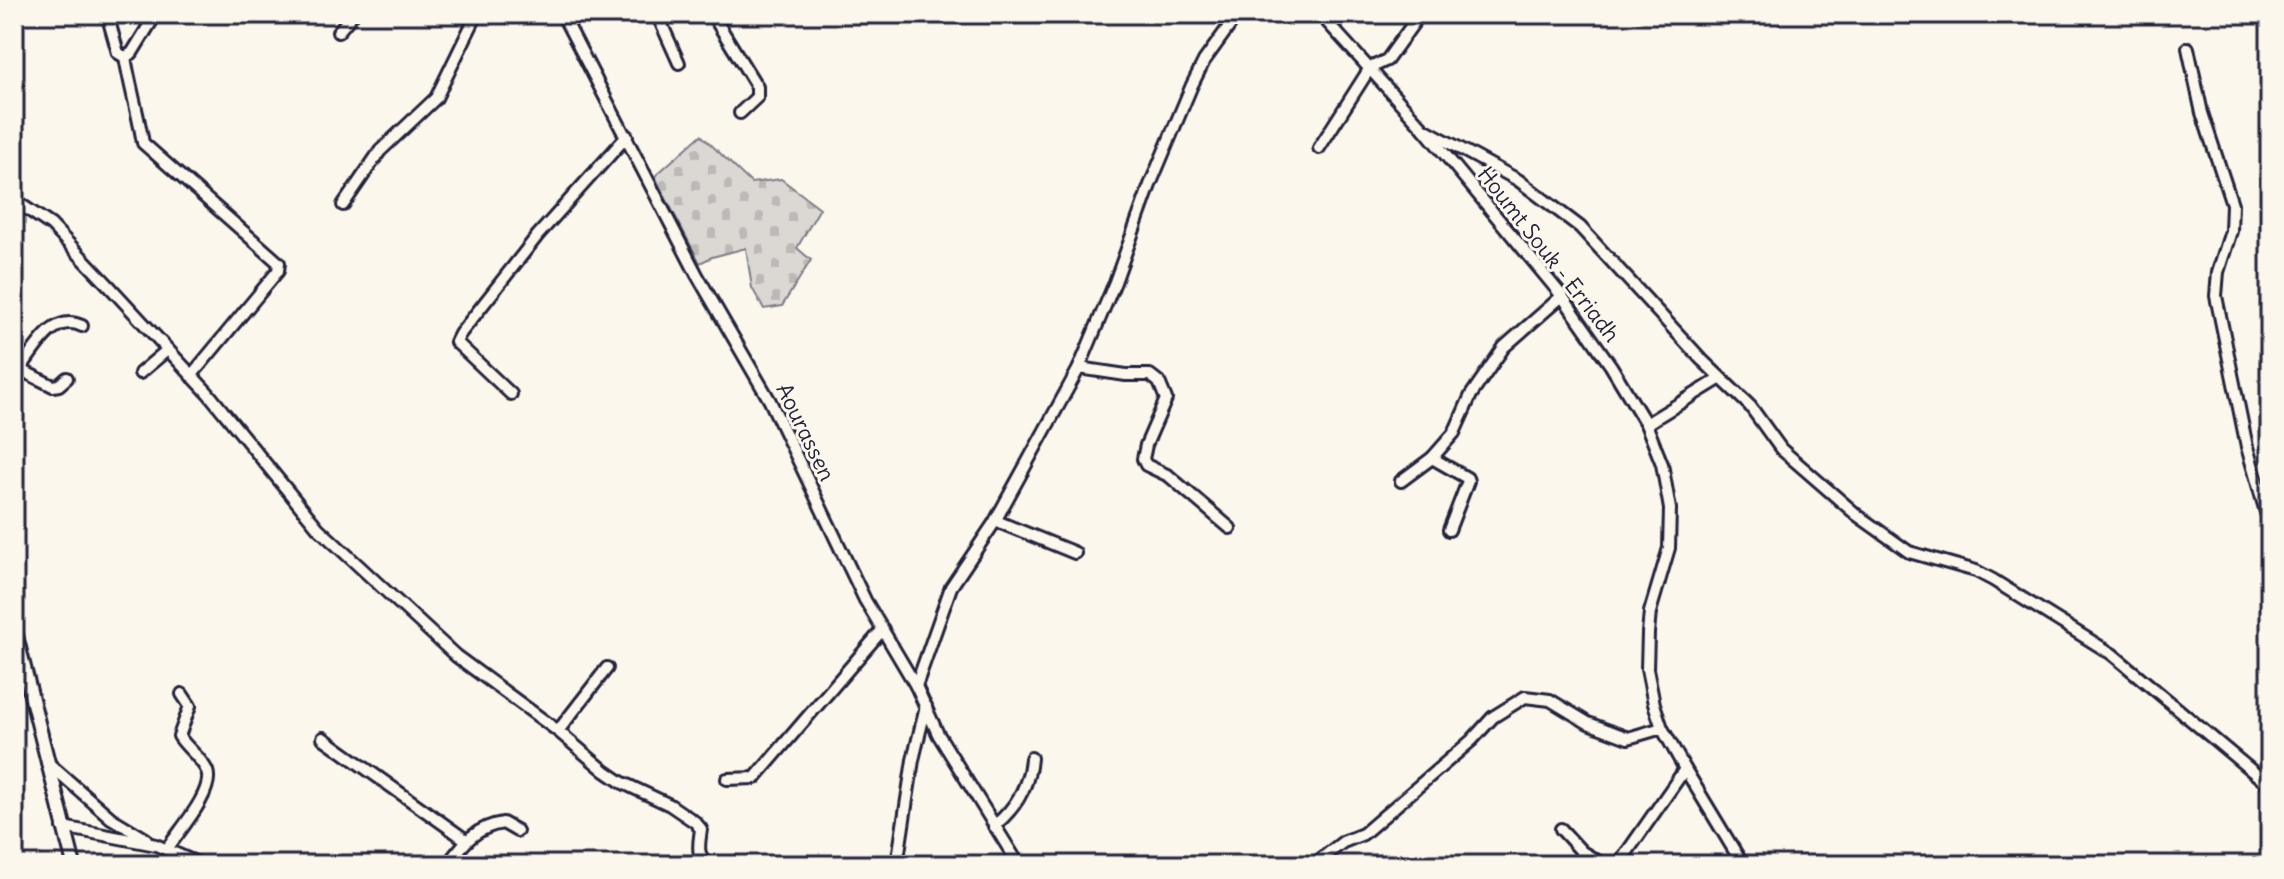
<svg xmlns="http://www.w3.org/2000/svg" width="2284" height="879" font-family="Delius,sans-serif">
	<defs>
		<pattern id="cemetery-stones" width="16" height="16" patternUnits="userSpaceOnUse" patternTransform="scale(2)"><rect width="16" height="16" fill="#dbd8d3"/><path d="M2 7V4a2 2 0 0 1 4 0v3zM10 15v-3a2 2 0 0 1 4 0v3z" fill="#bcb9b6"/></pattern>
	</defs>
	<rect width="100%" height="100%" fill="#fbf7ec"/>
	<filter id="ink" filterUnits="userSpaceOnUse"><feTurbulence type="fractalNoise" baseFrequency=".0125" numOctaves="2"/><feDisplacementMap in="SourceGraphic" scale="16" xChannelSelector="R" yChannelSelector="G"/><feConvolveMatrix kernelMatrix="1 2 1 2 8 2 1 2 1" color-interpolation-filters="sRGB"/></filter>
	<g filter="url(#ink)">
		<polygon fill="url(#cemetery-stones)" stroke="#7e7d87" stroke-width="2" points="701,135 751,183 781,179 820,208 797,248 811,260 782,306 764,309 752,288 746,248 712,257 700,263 660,187 655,176"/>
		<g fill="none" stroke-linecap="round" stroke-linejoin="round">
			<g stroke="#22223b" stroke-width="16">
				<g id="minor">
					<path d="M107,14l11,39 7,4c5,29 13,57 18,86l136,120 -1,8 -87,105"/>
					<polyline points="562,14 697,275 770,401 865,600 916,686 938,734 1019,865"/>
					<polyline points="657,14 679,63"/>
					<polyline points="712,14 757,87 757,97 740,113"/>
					<polyline points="1320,14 1424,129 1562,296 1611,366 1646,424 1662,464 1670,509 1669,548 1650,612 1648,633 1647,669 1654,704 1662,728 1685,769 1743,865"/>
					<polyline points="338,32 353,14"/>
					<polyline points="2188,48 2202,113 2232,204 2231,231 2218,272 2216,296 2247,447 2270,526"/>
					<polyline points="125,57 132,53 156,14"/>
					<polyline points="1424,129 1518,180 1580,227 1702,360 1750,406 1781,449 1857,515 1909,552 1976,571 1993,580 2112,654 2270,786"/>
					<polyline points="1319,148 1370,68 1387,60 1420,14"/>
					<path d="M14,200l37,25 59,62 98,106 110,135 138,128 102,75 47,40 16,11 49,23 25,17 6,7c-2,16 -6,28 10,36"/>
					<polyline points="343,205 380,151 436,98 477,14"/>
					<polyline points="17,368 53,386 59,385 67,378"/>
					<polyline points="1079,368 1126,375 1150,375 1159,382 1166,399 1146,445 1143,459 1146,465 1169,476 1230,528"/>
					<path d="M20,369c15,-19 33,-57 62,-43"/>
					<polyline points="140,373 166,351"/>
					<polyline points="511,394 456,342 460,334 538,235 627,136"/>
					<polyline points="1646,424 1721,378"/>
					<polyline points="1432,458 1467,478 1468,481 1449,530"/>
					<polyline points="1401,481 1432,458 1454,433 1471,395 1504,347 1562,296"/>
					<polyline points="996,521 1075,553"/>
					<polyline points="916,686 951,587 994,523 1079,368 1115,282 1150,185 1192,85 1204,61 1230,25 1233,14"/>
					<polyline points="558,731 607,668"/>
					<polyline points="323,738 466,840"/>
					<polyline points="47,762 111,818 146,839"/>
					<polyline points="727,779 755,778 883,629"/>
					<path d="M994,826c22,-18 35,-40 37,-68"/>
					<polyline points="63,827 156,845 202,865"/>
					<polyline points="1561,829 1582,852 1604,865"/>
					<path d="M167,849c11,-17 48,-58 40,-78 -6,-14 -21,-23 -28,-35l11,-30 -8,-12"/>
					<path d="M447,865c16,-21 28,-38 56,-42l14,8"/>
					<polyline points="897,865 913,760 926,706"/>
					<polyline points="1313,865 1343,842 1363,834 1472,740 1493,717 1525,697 1550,700 1588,723 1628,738 1662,728"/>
					<polyline points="1618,865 1685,769"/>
				</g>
			</g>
			<g stroke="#22223b" stroke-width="18">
				<polyline id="major" points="14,628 74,865"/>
			</g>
			<use href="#minor" stroke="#fbf7ec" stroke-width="10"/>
			<use href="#major" stroke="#fbf7ec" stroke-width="12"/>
		</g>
	</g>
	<g text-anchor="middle" stroke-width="6" stroke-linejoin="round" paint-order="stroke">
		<g font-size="22" fill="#22223b" stroke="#fbf7ec">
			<text transform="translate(1549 254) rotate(52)" y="8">Houmt Souk - Erriadh</text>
			<text transform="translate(806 432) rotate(64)" y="8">Aourassen</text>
		</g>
	</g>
	<rect width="2284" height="879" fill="none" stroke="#fbf7ec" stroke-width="48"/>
	<rect x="24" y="24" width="2236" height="831" fill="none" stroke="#22223b" stroke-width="3" filter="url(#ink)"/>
</svg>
